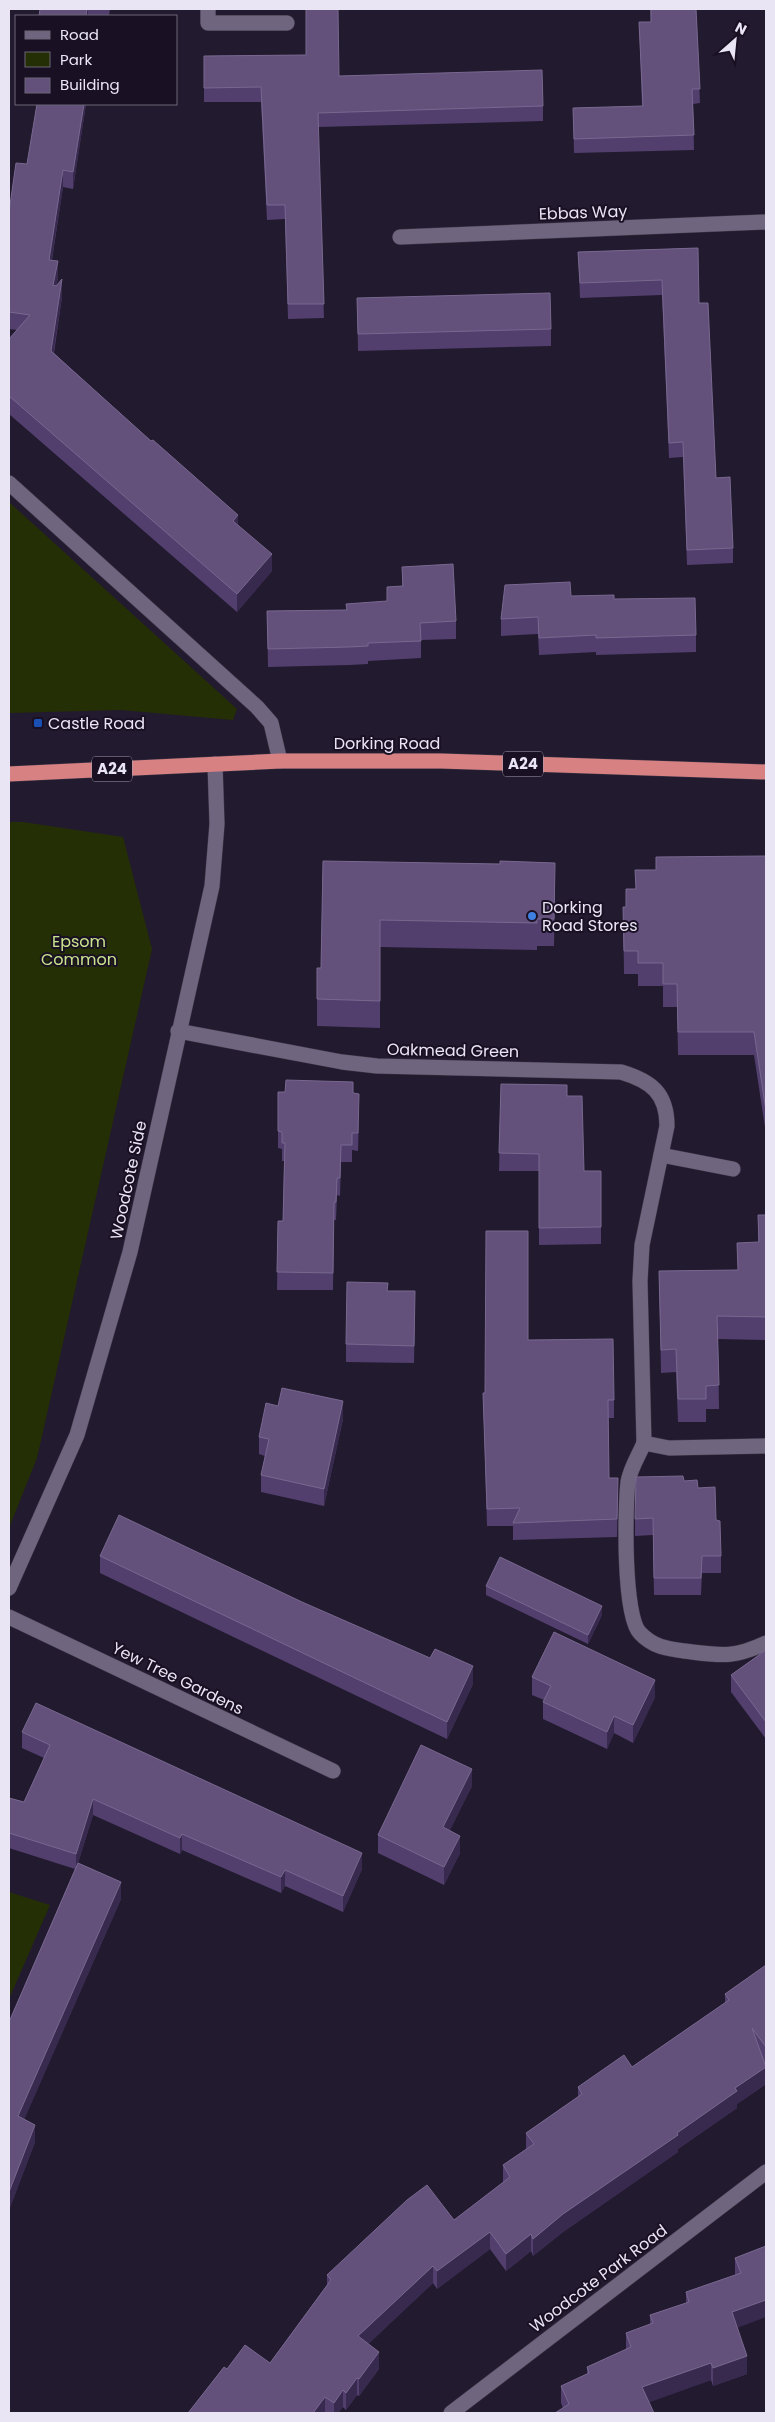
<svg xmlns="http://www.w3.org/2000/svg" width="775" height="2422" font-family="Poppins,sans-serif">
	<rect width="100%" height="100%" fill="#221a2e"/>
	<g fill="#252f05">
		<polygon points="9,502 237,709 233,720 121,710 9,713"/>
		<polygon points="9,822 23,822 123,837 152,949 37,1458 9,1528"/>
		<polygon points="9,1892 50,1905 9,1999"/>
	</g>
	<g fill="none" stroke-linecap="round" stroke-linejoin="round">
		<g stroke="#3d3647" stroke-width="16">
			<polyline id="lane" points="208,9 208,23 287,23"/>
		</g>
		<g stroke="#3d3647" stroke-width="16">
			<g id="street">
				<polyline points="400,237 766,222"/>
				<polyline points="9,483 257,707 271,723 280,761"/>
				<path d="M178,1031l164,31 35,4 244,6c30,9 46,21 46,54l-25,119 -2,36 4,162"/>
				<polyline points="661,1155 733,1169"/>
				<path d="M766,1446l-97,2 -25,-5c-5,12 -14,26 -16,39 -3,26 -5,134 12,151 15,16 31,16 52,19 32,4 44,5 74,-9"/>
				<polyline points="9,1588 77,1435 130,1252 212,886 217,824 215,764"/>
				<polyline points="9,1617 333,1771"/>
				<polyline points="451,2413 766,2172"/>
			</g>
		</g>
		<g stroke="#3d3647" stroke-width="16">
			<polyline id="highway" points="9,774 280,761 441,761 766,772"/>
		</g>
		<use href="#lane" stroke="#6f657f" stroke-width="15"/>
		<use href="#street" stroke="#6f657f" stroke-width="15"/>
		<use href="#highway" stroke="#d88183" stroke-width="15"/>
	</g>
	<g fill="#523f6e">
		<polygon points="40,9 110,9 109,16 98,16"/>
		<polygon points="650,9 696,9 700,103 693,104 694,150 574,153 573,108 642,106 639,22 651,22"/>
		<polygon points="306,55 339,76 543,106 543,121 318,127 324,318 288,319 285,219 267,220 261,102 204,102 204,56"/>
		<polygon points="37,104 86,104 73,189 63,187 52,260 58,278 56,286 62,297 54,353 238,525 272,571 237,612 9,414 9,339 17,330 9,329 9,212 27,164"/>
		<polygon points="698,248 699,303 716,478 733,548 733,563 687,565 683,457 669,458 662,295 580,298 578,252"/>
		<polygon points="357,298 551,329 551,346 358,351"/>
		<polygon points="402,567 456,621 456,639 421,640 421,658 368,661 368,664 349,665 268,667 267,611 346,610 346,604 387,601 387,587 402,586"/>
		<polygon points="571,596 614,599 696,635 696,652 596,655 596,652 539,655 538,634 501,636 501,619"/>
		<polygon points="766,856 766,1134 754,1055 678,1055 677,1007 663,1007 663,986 638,986 638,974 624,974 623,907 626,907 635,889 656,870"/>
		<polygon points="323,861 555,889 554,946 537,946 537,950 380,947 380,1028 317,1026 317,999 321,968"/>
		<polygon points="501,1084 567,1096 584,1171 601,1171 601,1244 539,1245 539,1171 499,1171"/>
		<polygon points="278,1092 353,1093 359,1111 358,1151 352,1150 352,1162 341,1162 340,1196 337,1195 336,1220 334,1220 333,1290 277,1290 278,1221 283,1221 284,1161 282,1161 282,1149 278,1148"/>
		<polygon points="758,1215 766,1215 766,1340 718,1339 719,1409 706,1409 706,1422 678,1422 676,1372 661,1373 659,1271 738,1270 737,1243 758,1243"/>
		<polygon points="415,1308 414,1363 346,1362 346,1344"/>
		<polygon points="528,1340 614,1400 614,1418 608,1418 609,1478 618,1495 617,1537 513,1540 513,1526 487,1526 483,1393 485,1393"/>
		<polygon points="343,1419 324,1506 261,1492 261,1475 265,1456 259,1454 259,1437"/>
		<polygon points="684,1481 698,1488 716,1520 721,1556 721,1573 702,1573 701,1595 654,1595 653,1535 635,1536 635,1519"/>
		<polygon points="100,1556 473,1684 447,1739 100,1573"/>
		<polygon points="486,1586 602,1615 588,1644 486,1595"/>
		<polygon points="766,1650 766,1739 731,1692 731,1675"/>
		<polygon points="532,1677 655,1697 633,1743 614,1733 607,1749 543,1719 543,1702 544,1700 532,1695"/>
		<polygon points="22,1732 362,1869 343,1912 285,1886 281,1893 182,1850 180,1854 93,1815 78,1863 121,1899 24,2119 35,2142 9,2210 9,2022 75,1869 9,1848 9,1798 24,1802 44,1758 22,1748"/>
		<polygon points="472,1786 449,1831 460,1853 444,1885 378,1853 378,1835"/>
		<polygon points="766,1965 766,2064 763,2061 766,2084 737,2104 737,2108 678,2149 678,2152 563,2232 533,2256 531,2251 506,2271 490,2249 437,2289 433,2283 368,2344 379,2369 359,2396 357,2395 346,2410 343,2407 338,2413 188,2413 227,2369 270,2363 327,2285 327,2275 454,2220 503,2183 503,2165 526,2149 526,2133 578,2097 578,2087 632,2067 725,2003 725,1994"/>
		<polygon points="766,2246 737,2328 747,2374 713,2386 711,2380 649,2402 563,2408 561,2403 561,2386 587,2374 587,2367 626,2350 626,2333 650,2324 650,2315 686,2304 686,2292 735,2275 735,2258"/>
	</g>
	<g fill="#38294e">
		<polygon points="87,9 88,9 88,16 86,16"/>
		<polygon points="84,104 86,104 73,189 73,172"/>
		<polygon points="63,170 63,187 49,277 49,260"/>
		<polygon points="58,261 58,278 53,303 53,285"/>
		<polygon points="62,279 62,297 51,368 51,351"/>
		<polygon points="238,515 238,532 233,521"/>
		<polygon points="272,554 272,571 237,612 237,594"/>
		<polygon points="555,863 555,889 554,946 554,919"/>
		<polygon points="359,1094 359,1111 358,1151 358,1133"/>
		<polygon points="343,1401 343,1419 324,1506 324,1489"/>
		<polygon points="602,1606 602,1615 588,1644 588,1635"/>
		<polygon points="473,1666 473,1684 447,1739 447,1722"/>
		<polygon points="655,1680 655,1697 633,1743 633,1725"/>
		<polygon points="614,1716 614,1733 607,1749 607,1732"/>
		<polygon points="472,1769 472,1786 443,1845 443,1827"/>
		<polygon points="93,1799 93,1815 76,1870 76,1854"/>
		<polygon points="182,1834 182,1850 180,1854 180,1838"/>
		<polygon points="460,1836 460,1853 444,1885 444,1867"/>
		<polygon points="362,1853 362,1869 343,1912 343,1896"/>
		<polygon points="285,1870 285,1886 281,1893 281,1877"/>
		<polygon points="121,1882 121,1899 18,2134 18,2116"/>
		<polygon points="766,2067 766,2084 737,2104 737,2108 678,2149 678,2152 563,2232 533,2256 533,2239 563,2214 677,2133 735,2088"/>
		<polygon points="35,2125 35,2142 9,2210 9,2192"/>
		<polygon points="490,2232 490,2249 437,2289 437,2271"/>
		<polygon points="531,2234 531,2251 506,2271 506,2254"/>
		<polygon points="433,2266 433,2283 358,2354 358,2336"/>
		<polygon points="766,2300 766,2317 732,2330 732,2312"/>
		<polygon points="379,2352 379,2369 359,2396 359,2379"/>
		<polygon points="747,2356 747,2374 713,2386 713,2368"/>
		<polygon points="711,2363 711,2380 642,2405 642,2387"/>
		<polygon points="357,2378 357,2395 346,2410 346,2393"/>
		<polygon points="343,2390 343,2407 338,2413 334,2413 334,2403"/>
		<polygon points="325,2397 325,2413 313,2413"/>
	</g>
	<g fill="#63517c" stroke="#78688f">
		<polygon points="40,9 87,9 86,16 39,16"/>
		<polygon points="306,9 338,9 339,76 542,70 543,106 318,113 324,304 288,304 285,205 267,205 261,87 204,88 204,56 306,55"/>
		<polygon points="651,9 696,9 700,89 692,89 694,135 574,139 573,108 643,106 639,22 651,22"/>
		<polygon points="37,104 84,104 73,172 63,170 49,260 58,261 53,285 56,286 62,279 51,351 151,441 153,440 238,515 233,521 272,554 237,594 9,396 9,339 30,315 9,312 9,212 16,163 27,164"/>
		<polygon points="698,248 699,303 708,303 716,478 730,477 733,548 687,550 683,442 669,443 662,280 580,283 578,252"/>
		<polygon points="550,293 551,329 358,334 357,298"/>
		<polygon points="453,564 456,621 420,623 421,641 368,643 368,646 349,647 268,649 267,611 347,610 346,604 387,601 387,587 403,586 402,567"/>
		<polygon points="570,582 571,596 614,595 614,599 695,598 696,635 596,638 596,635 539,638 538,617 501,619 505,585"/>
		<polygon points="766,856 766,1111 754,1032 678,1032 677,984 663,984 663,963 638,963 638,951 624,951 623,907 626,907 626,889 636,889 635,870 656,870 656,857"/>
		<polygon points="323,861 500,864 500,861 555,863 554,919 537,919 537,923 380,920 380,1001 317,999 317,968 321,968"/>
		<polygon points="286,1080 353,1082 353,1093 359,1094 358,1133 352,1133 352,1145 341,1145 340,1178 337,1178 336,1202 334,1202 333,1273 277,1272 278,1221 283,1221 285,1143 282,1143 282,1132 278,1131 278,1092 285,1092"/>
		<polygon points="501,1084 567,1085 567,1096 582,1096 584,1171 601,1171 601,1227 539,1228 539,1154 499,1153"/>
		<polygon points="758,1215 766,1215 766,1317 717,1316 719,1385 706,1386 706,1399 678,1399 676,1349 661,1350 659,1271 738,1270 737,1243 759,1242"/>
		<polygon points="486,1231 528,1231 528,1340 613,1339 614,1400 608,1400 609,1478 618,1478 617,1519 513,1523 520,1508 487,1509 483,1393 485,1393"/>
		<polygon points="347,1282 388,1283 387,1291 415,1291 414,1346 346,1344"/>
		<polygon points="282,1388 343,1401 324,1489 261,1475 269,1439 259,1437 266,1403 278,1406"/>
		<polygon points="683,1476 684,1481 697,1480 698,1488 715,1487 716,1520 720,1521 721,1556 702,1556 701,1578 654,1578 653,1518 635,1519 636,1477"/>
		<polygon points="119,1515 302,1602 430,1658 435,1649 473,1666 447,1722 100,1556"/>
		<polygon points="500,1557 602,1606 588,1635 486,1586"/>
		<polygon points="554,1632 655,1680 633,1725 614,1716 607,1732 543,1702 551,1686 532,1677"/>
		<polygon points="766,1650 766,1722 731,1675"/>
		<polygon points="36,1703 362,1853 343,1896 285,1870 281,1877 182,1834 180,1838 93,1799 76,1854 9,1833 9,1798 24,1802 50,1745 22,1732"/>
		<polygon points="421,1745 472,1769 443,1827 460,1836 444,1867 378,1835"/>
		<polygon points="78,1863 121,1882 18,2116 35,2125 9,2192 9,2022"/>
		<polygon points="766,1965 766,2047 752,2028 766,2067 735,2088 737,2091 677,2133 678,2135 563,2214 533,2239 531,2234 506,2254 490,2232 437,2271 433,2266 358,2336 379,2352 359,2379 357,2378 346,2393 343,2390 334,2403 325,2397 313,2413 188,2413 224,2367 227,2369 245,2345 270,2363 331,2280 327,2275 407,2200 427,2185 454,2220 510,2177 503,2165 534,2144 526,2133 582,2094 578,2087 624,2055 632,2067 729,2000 725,1994"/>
		<polygon points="766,2246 766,2300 732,2312 747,2356 713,2368 711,2363 642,2387 654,2413 555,2413 569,2404 561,2386 589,2373 587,2367 631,2347 626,2333 653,2323 650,2315 689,2302 686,2292 741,2273 735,2258"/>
	</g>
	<rect fill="#1a4fb4" stroke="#191024" stroke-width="2" x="33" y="718" width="10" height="10" rx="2.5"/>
	<circle fill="#3f7fe0" stroke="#191024" stroke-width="2" cx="532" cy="916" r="5"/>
	<g text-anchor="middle" stroke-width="4" stroke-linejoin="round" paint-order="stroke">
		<g fill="#191024" stroke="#aba5b6" stroke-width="1">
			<rect x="503" y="751.5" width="40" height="25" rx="4"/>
			<rect x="92" y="756.5" width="40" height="25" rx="4"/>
		</g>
		<g font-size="15" font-weight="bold" fill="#eae5f4">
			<text x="523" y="769">A24</text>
			<text x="112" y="774">A24</text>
		</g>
		<g font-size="16" fill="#eae5f4" stroke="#191024">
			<text transform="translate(583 212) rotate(-2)" y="6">Ebbas Way</text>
			<text x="387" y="749">Dorking Road</text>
			<text transform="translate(453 1050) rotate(1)" y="6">Oakmead Green</text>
			<text transform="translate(128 1180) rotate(-78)" y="6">Woodcote Side</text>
			<text transform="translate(178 1678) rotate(26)" y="6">Yew Tree Gardens</text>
			<text transform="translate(598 2278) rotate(-37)" y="6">Woodcote Park Road</text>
		</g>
		<g font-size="16" fill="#eae5f4" stroke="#191024" text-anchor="start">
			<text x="48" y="729">Castle Road</text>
			<text x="542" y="913">Dorking<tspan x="542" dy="18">Road Stores</tspan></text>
		</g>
		<g font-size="16" fill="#c9e48c" stroke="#191024">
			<text x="79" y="947">Epsom<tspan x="79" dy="18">Common</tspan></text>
		</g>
	</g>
	<rect width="775" height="2422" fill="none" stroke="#eae5f4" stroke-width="20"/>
	<rect x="15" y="15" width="162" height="90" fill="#191024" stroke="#6d6577"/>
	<rect x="25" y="31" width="25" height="8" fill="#6f657f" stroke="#6d6577"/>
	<text x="60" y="40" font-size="15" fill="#eae5f4">Road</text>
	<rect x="25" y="52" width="25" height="15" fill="#252f05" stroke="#6d6577"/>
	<text x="60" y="65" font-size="15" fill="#eae5f4">Park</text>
	<rect x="25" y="78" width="25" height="15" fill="#63517c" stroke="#6d6577"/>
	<text x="60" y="90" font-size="15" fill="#eae5f4">Building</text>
	<g transform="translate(735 40) rotate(27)" stroke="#191024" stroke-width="4" paint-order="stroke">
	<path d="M0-4L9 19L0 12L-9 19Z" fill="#eae5f4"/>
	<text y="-8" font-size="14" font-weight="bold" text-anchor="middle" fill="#eae5f4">N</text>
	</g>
</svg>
